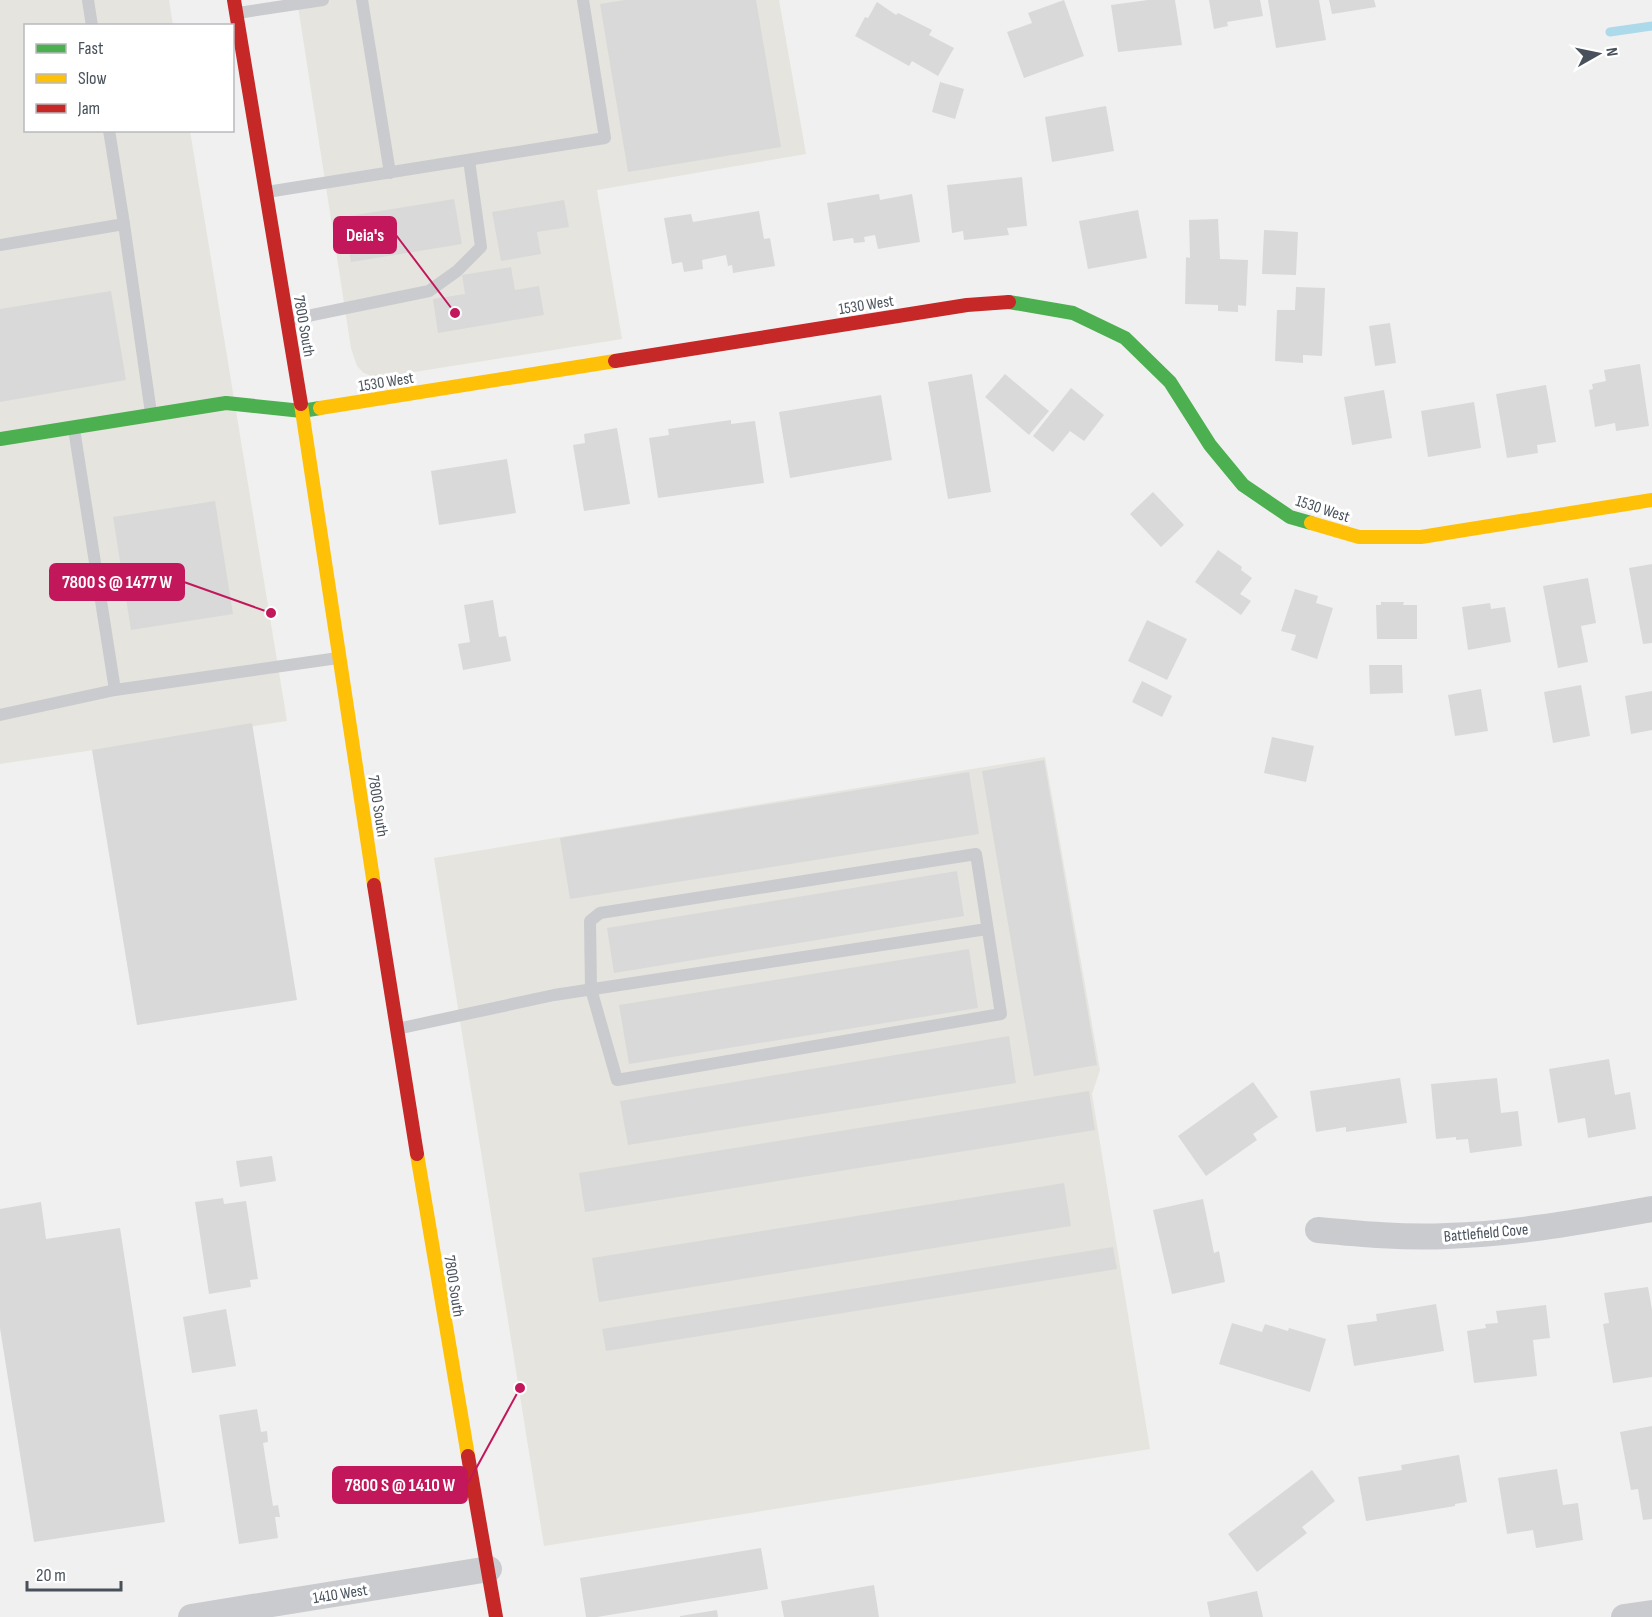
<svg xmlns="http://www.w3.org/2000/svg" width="1652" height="1617" font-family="'Sofia Sans Condensed',sans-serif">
	<rect width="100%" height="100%" fill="#f0f0f0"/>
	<g fill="#e5e4de">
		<polygon points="0,0 169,0 173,25 26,26 26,130 190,131 287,721 0,764"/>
		<polygon points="297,0 779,0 806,154 597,190 622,339 402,374 381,377 372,376 364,373 357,366 351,348"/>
		<polygon points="1045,757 1100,1070 1092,1094 1150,1449 544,1546 434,858"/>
	</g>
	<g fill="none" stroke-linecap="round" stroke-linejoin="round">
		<polyline stroke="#acdaea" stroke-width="9" points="1610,32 1652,26"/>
	</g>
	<g fill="#d9d9da">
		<polygon points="625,0 756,0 781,147 628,172 600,4"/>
		<polygon points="1064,0 1084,56 1024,78 1007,32 1032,23 1028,13"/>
		<polygon points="1148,0 1175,0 1182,45 1118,52 1111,5"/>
		<polygon points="1209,0 1260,0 1263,16 1227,22 1228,26 1214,29"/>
		<polygon points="1268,0 1319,0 1326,40 1276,48"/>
		<polygon points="1329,0 1374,0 1376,7 1332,14"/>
		<polygon points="877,2 896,15 898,13 932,30 929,35 954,48 938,76 912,61 909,66 855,36 865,17 868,18"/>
		<polygon points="940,82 964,89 955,119 932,112"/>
		<polygon points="1106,106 1114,151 1052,162 1045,117"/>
		<polygon points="1022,177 1027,226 1007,228 1009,235 964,240 963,231 952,233 947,185"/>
		<polygon points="879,194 880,200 912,194 920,242 878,249 875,235 864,237 865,242 854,243 853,238 833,241 827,203"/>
		<polygon points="454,199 462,244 351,262 343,217"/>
		<polygon points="564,200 569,227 537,232 541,254 501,261 492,212"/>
		<polygon points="1138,210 1147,258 1088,269 1079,221"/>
		<polygon points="759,211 764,239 770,238 775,266 733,273 732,265 728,266 726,255 702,260 703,269 684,272 682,262 672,264 664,218 691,214 693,222"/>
		<polygon points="1218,219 1220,259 1248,260 1246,306 1238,305 1238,312 1218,311 1218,305 1185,304 1186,257 1190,258 1189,220"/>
		<polygon points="1264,230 1298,232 1296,275 1262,274"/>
		<polygon points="511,267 515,290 539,286 544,315 438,333 433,299 465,294 462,275"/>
		<polygon points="1296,287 1325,288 1322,356 1303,355 1303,363 1275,361 1277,310 1295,310"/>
		<polygon points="111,291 126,380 0,402 0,309"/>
		<polygon points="1390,323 1396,363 1375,366 1369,326"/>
		<polygon points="1640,364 1649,426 1616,431 1615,423 1595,427 1589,390 1593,389 1592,384 1606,381 1604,370"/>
		<polygon points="972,374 991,492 948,499 928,382"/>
		<polygon points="1005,374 1049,411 1029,435 985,397"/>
		<polygon points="1546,385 1556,442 1537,445 1538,453 1507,458 1496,394"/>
		<polygon points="1071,388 1104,415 1084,441 1070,431 1053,452 1033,436"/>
		<polygon points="1384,390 1392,438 1352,445 1344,397"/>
		<polygon points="881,395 892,460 790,478 779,412"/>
		<polygon points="1474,402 1481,448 1428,457 1421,411"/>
		<polygon points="731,420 731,424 755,421 764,483 658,498 649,438 669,435 668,429"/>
		<polygon points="617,428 630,504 584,511 573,445 585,443 584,434"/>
		<polygon points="507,459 516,513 439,525 431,471"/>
		<polygon points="1153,492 1184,525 1161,547 1130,514"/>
		<polygon points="215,501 233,614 131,630 113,517"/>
		<polygon points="1218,550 1242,567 1241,570 1252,578 1240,594 1251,601 1241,615 1195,582"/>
		<polygon points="1652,564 1652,643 1643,644 1629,568"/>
		<polygon points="1588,578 1596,623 1581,626 1588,662 1558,668 1543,586"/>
		<polygon points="1295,589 1318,596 1316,603 1333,608 1317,659 1291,650 1296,635 1281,631"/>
		<polygon points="493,600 499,637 506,636 511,661 463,670 458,644 470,642 464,605"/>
		<polygon points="1381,602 1404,602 1403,605 1417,605 1417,639 1377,639 1376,605 1381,605"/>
		<polygon points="1490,603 1491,609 1505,607 1511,642 1468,650 1462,607"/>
		<polygon points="1147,620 1187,639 1167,680 1128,661"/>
		<polygon points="1369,665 1402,665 1403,693 1370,694"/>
		<polygon points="1142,681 1172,696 1162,717 1132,702"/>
		<polygon points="1581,685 1590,736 1553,743 1544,692"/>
		<polygon points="1481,689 1488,731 1455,736 1448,695"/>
		<polygon points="1652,691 1652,730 1631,734 1625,696"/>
		<polygon points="252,723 297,1000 137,1025 92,750"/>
		<polygon points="1272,737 1314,746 1306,782 1264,773"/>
		<polygon points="1044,760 1097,1065 1034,1076 982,771"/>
		<polygon points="969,772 979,834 570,899 560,838"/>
		<polygon points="957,871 964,916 614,973 607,928"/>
		<polygon points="969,949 978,1008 629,1064 619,1005"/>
		<polygon points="1009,1036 1016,1083 628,1145 620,1101"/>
		<polygon points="1609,1059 1615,1095 1630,1092 1636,1129 1588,1138 1585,1118 1558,1123 1549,1069"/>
		<polygon points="1400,1078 1407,1123 1346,1132 1346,1127 1316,1132 1310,1091"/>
		<polygon points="1497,1078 1501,1113 1518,1111 1522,1146 1470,1153 1468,1139 1456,1140 1456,1137 1436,1139 1431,1084"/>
		<polygon points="1253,1082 1278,1117 1253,1134 1257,1140 1206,1176 1178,1136"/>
		<polygon points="1089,1091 1095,1130 585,1212 579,1173"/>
		<polygon points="272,1156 276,1181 240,1187 236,1161"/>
		<polygon points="1064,1183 1071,1226 599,1302 592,1258"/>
		<polygon points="223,1198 224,1204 246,1201 258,1279 250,1280 251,1287 209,1294 195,1202"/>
		<polygon points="1203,1199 1214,1253 1219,1251 1225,1282 1172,1294 1153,1210"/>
		<polygon points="41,1202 46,1239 120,1228 165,1522 34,1542 0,1328 0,1209"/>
		<polygon points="1113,1247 1117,1269 606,1351 602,1329"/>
		<polygon points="1648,1287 1652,1310 1652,1377 1613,1383 1603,1324 1609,1323 1604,1293"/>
		<polygon points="1436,1304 1444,1351 1354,1366 1347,1325 1377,1321 1376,1314"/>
		<polygon points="1546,1305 1550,1338 1533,1340 1537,1376 1474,1383 1467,1331 1486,1328 1485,1324 1498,1323 1496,1311"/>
		<polygon points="226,1309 236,1366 192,1373 183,1317"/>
		<polygon points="1232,1323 1262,1332 1265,1324 1288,1331 1289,1328 1326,1339 1310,1392 1219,1364"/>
		<polygon points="257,1409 261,1432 267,1431 268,1442 263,1443 273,1506 278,1505 280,1517 275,1517 278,1538 239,1544 219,1415"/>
		<polygon points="1652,1426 1652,1519 1643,1520 1638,1489 1631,1490 1620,1432"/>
		<polygon points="1459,1455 1467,1502 1455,1504 1455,1506 1366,1521 1358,1477 1402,1470 1401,1465"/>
		<polygon points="1557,1469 1563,1505 1578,1503 1583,1540 1536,1548 1533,1530 1507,1534 1498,1478"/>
		<polygon points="1312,1470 1335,1501 1302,1527 1307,1533 1257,1572 1228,1534"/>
		<polygon points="761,1548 768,1589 597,1617 586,1617 580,1578"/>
		<polygon points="874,1585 879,1617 784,1617 781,1601"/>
		<polygon points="1257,1591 1263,1617 1210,1617 1207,1602"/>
		<polygon points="717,1610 718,1617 680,1617 680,1616"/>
	</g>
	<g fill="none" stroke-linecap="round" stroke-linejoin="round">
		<g stroke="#cacbce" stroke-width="12">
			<polyline points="88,0 92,26"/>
			<polyline points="362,0 390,173"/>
			<polyline points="238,13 323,0"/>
			<polyline points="267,192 605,138 583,0"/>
			<polyline points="124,224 151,413"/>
			<polyline points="0,245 124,224 109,130"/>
			<polyline points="288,320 429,291 457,271 481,247 469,160"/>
			<polyline points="74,429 115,690 338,658"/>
			<polyline points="0,715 115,690"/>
			<polygon points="976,854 1001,1014 617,1080 591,989 590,921 600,913"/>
			<polyline points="397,1029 554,995 987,929"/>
		</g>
		<g stroke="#cacbce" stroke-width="26">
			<path d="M1318,1230c43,4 86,8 129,6 69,-2 137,-15 205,-27"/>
			<polyline points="191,1617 489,1569"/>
			<polyline points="1624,1617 1652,1613"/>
		</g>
		<g stroke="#4caf50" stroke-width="14">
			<polyline points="1009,302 1073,313 1125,338 1170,382 1210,445 1243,485 1290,517 1311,523"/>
			<polyline points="0,439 226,403 302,411 320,408"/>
		</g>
		<g stroke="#ffc107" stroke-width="14">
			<polyline points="301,404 374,885"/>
			<polyline points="320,408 615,361"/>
			<polyline points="1311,523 1359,537 1421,537 1652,500"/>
			<polyline points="417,1154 468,1456"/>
		</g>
		<g stroke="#c62828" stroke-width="14">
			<polyline points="234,0 301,404"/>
			<polyline points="615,361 967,305 1009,302"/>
			<polyline points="374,885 417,1154"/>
			<polyline points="468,1456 496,1617"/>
		</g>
	</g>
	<g text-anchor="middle" stroke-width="6" stroke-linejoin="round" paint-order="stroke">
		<g font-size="16" fill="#48515b" stroke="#fff">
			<text transform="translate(866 304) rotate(-9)" y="6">1530 West</text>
			<text transform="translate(305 326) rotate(80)" y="6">7800 South</text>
			<text transform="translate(386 381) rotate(-9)" y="6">1530 West</text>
			<text transform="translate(1323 508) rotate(18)" y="6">1530 West</text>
			<text transform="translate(379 806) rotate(81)" y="6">7800 South</text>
			<text transform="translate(1486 1232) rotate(-5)" y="6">Battlefield Cove</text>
			<text transform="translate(455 1286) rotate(81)" y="6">7800 South</text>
			<text transform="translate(340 1593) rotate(-9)" y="6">1410 West</text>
		</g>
	</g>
	<path fill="none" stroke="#c2185b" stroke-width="2" d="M455 313L396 235M271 613L184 582M520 1388L467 1485"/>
	<g fill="#c2185b" stroke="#fff" stroke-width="2">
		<circle cx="455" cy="313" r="6"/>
		<circle cx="271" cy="613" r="6"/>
		<circle cx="520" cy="1388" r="6"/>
	</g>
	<g fill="#c2185b" stroke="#c2185b" stroke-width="2">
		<rect x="334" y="217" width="62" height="36" rx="6"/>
		<rect x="50" y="564" width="134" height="36" rx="6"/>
		<rect x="333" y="1467" width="134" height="36" rx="6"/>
	</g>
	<g font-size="18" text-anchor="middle" font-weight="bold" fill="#fff">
		<text x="365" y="241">Deia's</text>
		<text x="117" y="588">7800 S @ 1477 W</text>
		<text x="400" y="1491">7800 S @ 1410 W</text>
	</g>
	<rect x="24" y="24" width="210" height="108" fill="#ffffff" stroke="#b6b9bd" stroke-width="1.5"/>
	<rect x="36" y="44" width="30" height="9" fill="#4caf50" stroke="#b6b9bd" stroke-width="1.5"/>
	<text x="78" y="54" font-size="18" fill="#48515b">Fast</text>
	<rect x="36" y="74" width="30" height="9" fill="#ffc107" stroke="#b6b9bd" stroke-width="1.5"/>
	<text x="78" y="84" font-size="18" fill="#48515b">Slow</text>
	<rect x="36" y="104" width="30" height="9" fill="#c62828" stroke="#b6b9bd" stroke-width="1.5"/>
	<text x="78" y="114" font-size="18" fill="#48515b">Jam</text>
	<g transform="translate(1598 54) rotate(81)" stroke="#ffffff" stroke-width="4.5" paint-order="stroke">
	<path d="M0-4.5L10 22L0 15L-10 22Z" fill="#48515b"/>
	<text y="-9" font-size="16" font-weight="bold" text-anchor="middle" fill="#48515b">N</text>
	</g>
	<path d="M27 1581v9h94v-9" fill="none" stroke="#48515b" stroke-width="3"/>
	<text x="36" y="1581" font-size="18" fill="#48515b" stroke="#ffffff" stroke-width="4.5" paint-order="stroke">20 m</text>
</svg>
